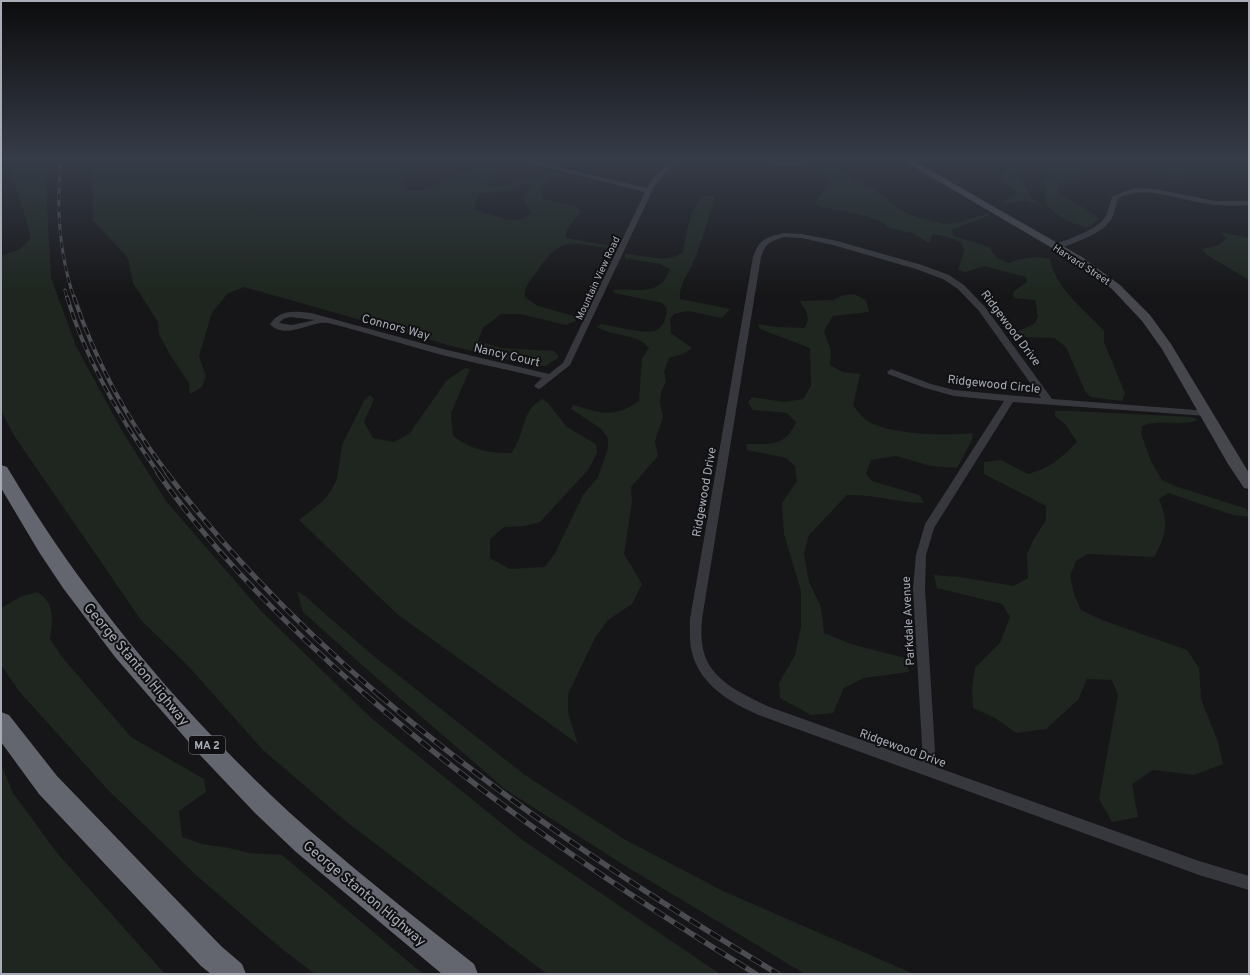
<svg xmlns="http://www.w3.org/2000/svg" width="1250" height="975" font-family="Overpass,sans-serif">
	<rect width="100%" height="100%" fill="#161618"/>
	<g fill="#1e261f">
		<path d="M14,158h36l-4,25 5,95 25,68 45,83 45,72 95,110 109,106 151,122 199,135h-173l-199,-151 -85,-73 -73,-82 -49,-48 -126,-183 -14,-26v-155l19,-7 10,-10c-1,-27 -23,-55 -16,-81z"/>
		<path d="M92,158h315l1,13 -6,10 2,9h21l23,-9 45,-23 13,1 4,3 -12,11 -11,7 -2,5 10,2 27,-6 2,3c-15,8 -27,9 -44,9l-4,7 -2,10 35,10h11l11,-6 -8,-17c7,-11 20,-29 35,-25l-18,15 3,12 33,7 5,5 -15,20v7l46,8 -5,2c-39,-6 -47,-11 -71,25 -6,8 -12,14 -11,24l13,9 36,10 2,5 -10,4 -46,-11h-19l-18,14 -5,13 23,7 53,3 5,6 -13,9 -22,-2 -72,-18 -208,-59 -17,7 -15,19 -13,43 7,20 -4,11 -12,7 -1,-11 -19,-28 -11,-21 -1,-12 -25,-39 -5,-25 -35,-38z"/>
		<path d="M833,158h11l1,3 -2,7 11,13 19,7 28,22 15,7 29,7 15,-2 29,-9 1,2 -38,15 2,6 35,11 8,11 12,5c15,-6 26,-7 41,-4 4,27 36,53 54,72v11l21,51 -3,8 -32,-4 -5,-6 -19,-44 -12,-9 -38,-1v-5l18,-8 4,-7 -3,-17 -21,-2 -1,-6 14,-10 -1,-5 -42,-11 -19,6 -7,-2 6,-20 -3,-8 -13,-5 -15,-3 -4,9 -17,-10 -23,-5 -8,-7 -18,-6 -43,-8 -5,-5 2,-4 12,-12v-6l-11,-10 -3,-5z"/>
		<path d="M983,158h266v16l-47,-2 -27,6 -6,-1 -12,-10 -19,-4 -59,-4 -3,3 6,11 -21,11 -4,5 3,5 34,20 4,5 -8,8c-11,1 -39,-13 -43,-23 -2,-7 -1,-16 -1,-23l4,-4 -3,-5 -9,-4h-20l-2,4 15,25 9,8 -14,-4 -24,3 1,-3 15,-7 -4,-5 -15,-9 8,-10 -2,-3 -29,-1 -1,-3 10,-4z"/>
		<path d="M715,195c-6,23 -13,48 -23,70 -6,13 -13,20 -12,34l50,10 -8,9 -34,-7 -14,3 -4,5 1,14 21,15 -7,5 -16,5 -5,13 2,11 -5,10 -1,10 3,15 -8,24 3,15 -27,31 1,14 -8,53 18,30 -10,20 -24,16 -13,18 -27,56v19l10,31 -181,-130 -98,-94 24,-19 7,-9 7,-13 5,-34 23,-46 5,-4 4,4 -10,23 9,16 21,4 15,-8 38,-54 18,-12 5,1 -19,44 2,23c18,13 35,18 58,17 14,-16 10,-45 32,-54l5,4 19,24 29,17 1,9 -9,17 -48,52 -16,4 -20,1 -14,12v19l20,11 35,-2 10,-14 28,-58 15,-18 10,-29v-10l-8,-10 -29,-19 2,-4c30,8 39,14 66,-4l3,-43 7,-10c-11,-15 -37,-11 -52,-21l4,-3c11,2 48,11 56,6 8,-4 9,-14 10,-22l-5,-5 -48,-10 -1,-3c24,-3 46,9 57,-21l-10,-5 -35,-6v-4c18,1 42,10 58,-2 3,-14 7,-51 23,-56 3,-1 6,-1 9,-1z"/>
		<path d="M1220,232l29,6v42l-42,-25 -5,-6c9,-2 19,-3 24,-11z"/>
		<path d="M854,294l12,6 3,12 -36,4 -9,15 7,20 -1,14 13,7 17,2 -7,32c4,4 8,10 13,14 22,15 81,16 107,13l-1,7 -15,28 -26,-2 -35,-10 -25,4 -5,14 6,7 47,14 6,8c-27,0 -51,-9 -78,-8l-38,40 -5,19 5,28 12,25 3,26 27,11 54,14 4,14 -45,6 -20,10 -11,25 -22,2 -31,-17 -1,-15 16,-28 6,-28v-36l-17,-57 -2,-31 15,-22 -2,-15 -9,-8 -39,-8 -1,-6c25,0 39,3 50,-22l-9,-9 -34,-3 -5,-8 4,-5 32,5 19,-3 8,-13 -1,-38 -50,-19 -2,-5 19,3 27,1c8,-10 2,-17 -4,-27l33,-1 11,-5z"/>
		<path d="M1055,411h17l121,6 5,3c-18,7 -38,-2 -56,6l-1,8 10,27 11,19 13,6 72,23 2,8 -16,-2 -65,-22 -9,6c10,25 8,35 -5,58l-66,-3 -12,7 -6,15 4,18 7,16 21,10 85,30 12,18 2,31 17,43 5,22 -29,11 -41,-5 -21,14 6,33 -26,5 -13,-23 19,-104 -6,-15 -25,-1 -9,21 -32,29 -30,4 -21,-15 -22,-10 -1,-20 3,-20 25,-25 10,-26 -8,-13 -65,-16 -3,-13 25,2 55,9 14,-8 -1,-24 7,-15 12,-19v-14l-62,-32v-12l17,-2 27,14c23,-6 33,-16 49,-32l-12,-18 -10,-8z"/>
		<polygon points="297,591 305,596 370,653 525,775 624,839 723,891 914,974 805,974 627,867 506,790 371,673 303,612"/>
		<path d="M37,592c18,9 16,29 13,47l12,18 69,80 73,42 2,13 -27,19 3,26 20,7 27,4 21,5 32,2 141,119h-108l-33,-25 -85,-73 -89,-86 -89,-99 -18,-26v-57l19,-11z"/>
		<polygon points="1,764 13,793 57,853 165,974 1,974"/>
	</g>
	<g fill="none" stroke-linecap="round" stroke-linejoin="round">
		<g fill="#37383d" fill-rule="evenodd">
			<path d="M509,158h11l32,8 6,-8h6l-7,9 90,21c7,-14 24,-30 41,-30l-18,10 -15,17 -85,180 -29,23 -3,1 -4,-3 8,-8c-33,-8 -67,-15 -100,-23 -38,-10 -76,-23 -114,-32 -16,-3 -43,18 -58,1 10,-15 25,-13 41,-11l132,36 106,25 14,-11 82,-171zM290,317l25,3 -23,5 -13,-2 4,-4z"/>
			<path d="M754,158l41,4 17,-4h8c-13,11 -53,10 -66,0z"/>
			<path d="M1135,188l20,1 61,12h33v4c-18,2 -35,0 -52,-3 -27,-5 -53,-16 -79,-4 -2,6 -3,13 -5,18 -8,18 -37,25 -53,33h-6v-4c14,-6 44,-15 52,-29 3,-6 3,-14 7,-20z"/>
			<path d="M784,233l18,1 35,7 85,24 27,10 15,10 21,22 67,92 157,12 2,2 -5,3 -193,-14 -79,126 -8,27 -1,34 11,178 263,94 50,15v14l-50,-15 -435,-158c-30,-12 -63,-30 -72,-64 -3,-11 -2,-23 -2,-34l63,-362c7,-19 12,-19 31,-24zM784,237l18,1 31,7 83,24 27,10 15,10 21,22 62,87 -87,-8 -23,-6 -40,-15 -4,3 1,2 37,14 29,8 50,5 -79,123 -9,31 -3,34 10,173 -156,-56c-24,-12 -55,-25 -63,-53 -3,-11 -3,-23 -2,-34l59,-362c5,-15 9,-15 23,-20z"/>
		</g>
		<polygon fill="#45474d" fill-rule="evenodd" points="899,158 909,158 1082,257 1120,285 1150,315 1171,344 1249,473 1249,489 1244,488 1228,464 1162,349 1142,321 1112,289 1074,261"/>
		<g fill="#63666e" fill-rule="evenodd">
			<path d="M1,465l6,2c76,129 174,245 283,346 59,53 122,102 184,151l4,10h-36l-146,-122 -41,-39 -55,-58 -85,-98 -52,-69 -24,-36 -38,-64z"/>
			<polygon points="1,712 9,715 57,776 221,946 242,964 246,974 211,974 201,966 39,794 1,742"/>
		</g>
		<g stroke="#4a4c52" stroke-width="3">
			<g id="rail-far3">
				<path d="M61,158c-5,47 -2,95 13,140"/>
				<polyline points="65,290 67,298"/>
			</g>
		</g>
		<g stroke="#4a4c52" stroke-width="4">
			<g id="rail-far2">
				<path d="M67,297c19,64 54,123 92,177"/>
				<path d="M74,297c21,63 54,124 94,177"/>
			</g>
		</g>
		<g stroke="#4a4c52" stroke-width="5">
			<g id="rail-far1">
				<path d="M158,473c58,83 133,157 209,223"/>
				<path d="M167,473c62,82 135,156 213,223"/>
			</g>
		</g>
		<g stroke="#4a4c52" stroke-width="5.5">
			<g id="rail">
				<path d="M366,695c121,106 253,195 390,279"/>
				<path d="M379,695c124,106 260,195 399,279"/>
			</g>
		</g>
		<use href="#rail-far3" stroke="#111113" stroke-width="2" stroke-dasharray="6" stroke-linecap="butt"/>
		<use href="#rail-far2" stroke="#111113" stroke-width="2.5" stroke-dasharray="8" stroke-linecap="butt"/>
		<use href="#rail-far1" stroke="#111113" stroke-width="3.5" stroke-dasharray="10" stroke-linecap="butt"/>
		<use href="#rail" stroke="#111113" stroke-width="4" stroke-dasharray="12" stroke-linecap="butt"/>
	</g>
	<linearGradient id="sky" x2="0" y2="1"><stop stop-color="#0c0c0d"/><stop offset="0.54" stop-color="#363c48"/><stop offset="1" stop-color="#363c48" stop-opacity="0"/></linearGradient>
	<rect width="1250" height="294" fill="url(#sky)"/>
	<g text-anchor="middle" stroke-width="4" stroke-linejoin="round" paint-order="stroke">
		<g font-size="10" fill="#a8adb8" stroke="#111113">
			<text transform="translate(1082 264) rotate(33)" y="4">Harvard Street</text>
			<text transform="translate(597 278) rotate(-65)" y="4">Mountain View Road</text>
		</g>
		<rect fill="#111113" stroke="#7b7e86" stroke-width="1" x="189" y="736" width="36" height="18" rx="3"/>
		<g font-size="11" font-weight="bold" fill="#a8adb8">
			<text x="207" y="749">MA 2</text>
		</g>
		<g font-size="12" fill="#a8adb8" stroke="#111113">
			<text transform="translate(396 327) rotate(15)" y="4">Connors Way</text>
			<text transform="translate(1011 328) rotate(53)" y="4">Ridgewood Drive</text>
			<text transform="translate(507 355) rotate(13)" y="4">Nancy Court</text>
			<text transform="translate(994 384) rotate(6)" y="4">Ridgewood Circle</text>
			<text transform="translate(704 492) rotate(-80)" y="4">Ridgewood Drive</text>
			<text transform="translate(908 621) rotate(-93)" y="4">Parkdale Avenue</text>
			<text transform="translate(903 748) rotate(20)" y="4">Ridgewood Drive</text>
		</g>
		<g font-size="14" fill="#a8adb8" stroke="#111113">
			<text transform="translate(137 664) rotate(50)" y="5">George Stanton Highway</text>
			<text transform="translate(365 893) rotate(40)" y="5">George Stanton Highway</text>
		</g>
	</g>
	<rect width="1250" height="975" fill="none" stroke="#a8adb8" stroke-width="4"/>
</svg>
